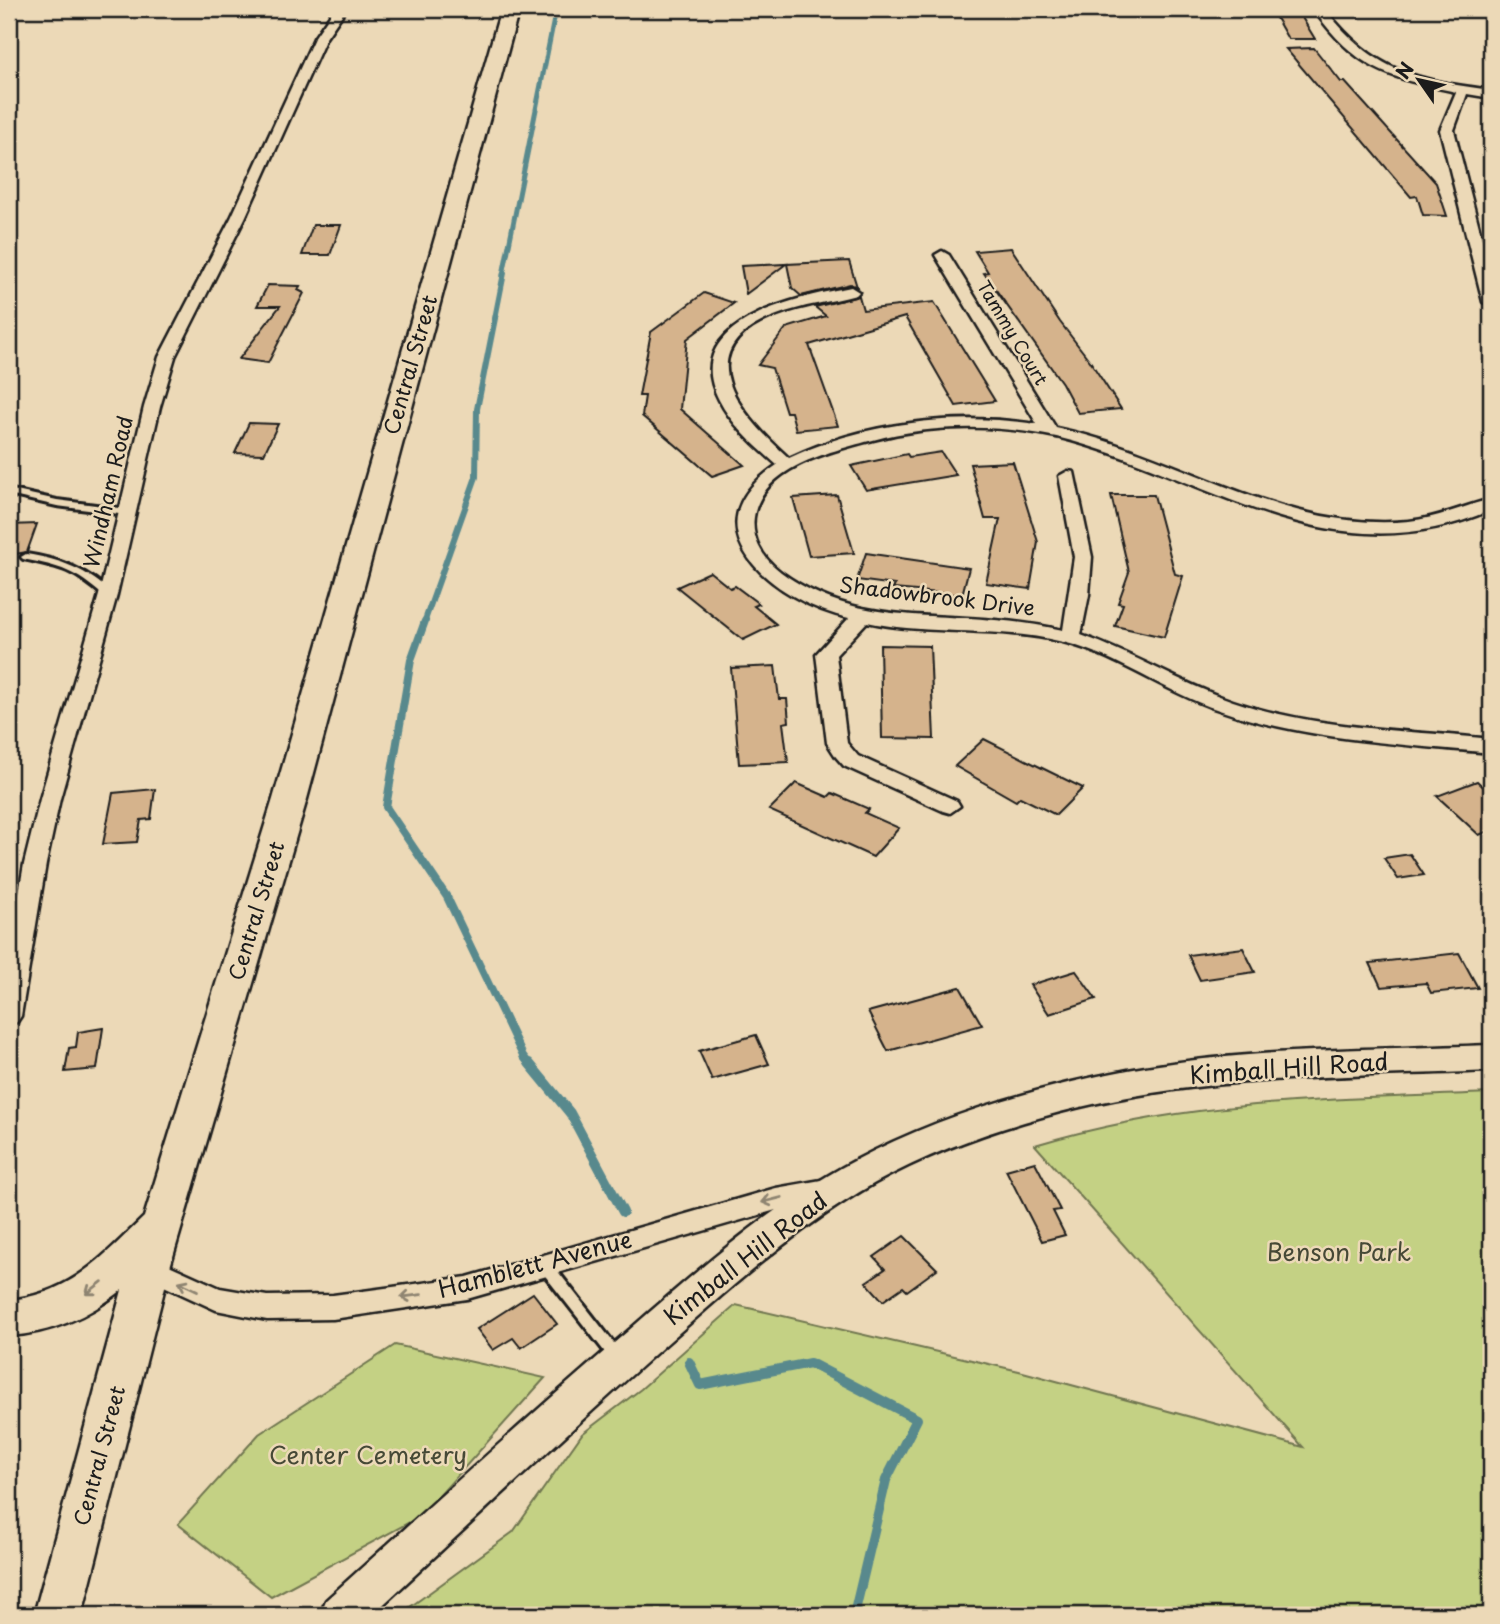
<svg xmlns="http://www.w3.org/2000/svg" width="1500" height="1624" font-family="'Playpen Sans',sans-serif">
	<rect width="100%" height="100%" fill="#ecd9b7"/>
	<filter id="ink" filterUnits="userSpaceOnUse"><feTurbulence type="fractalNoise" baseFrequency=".0143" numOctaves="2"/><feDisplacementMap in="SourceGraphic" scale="14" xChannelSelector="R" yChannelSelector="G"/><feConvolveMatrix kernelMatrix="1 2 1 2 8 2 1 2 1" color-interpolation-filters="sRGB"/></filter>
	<g filter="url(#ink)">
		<g fill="#c4d184" stroke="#707650" stroke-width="2">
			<path d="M1491,1093v522h-1092l114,-83 69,-98 59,-45 95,-84 283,66 284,76 -268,-302c151,-46 300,-45 456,-52z"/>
			<polygon points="395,1345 545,1378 421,1516 271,1597 178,1524 259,1434"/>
		</g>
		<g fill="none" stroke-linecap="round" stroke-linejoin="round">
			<polyline stroke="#59898d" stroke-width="5" points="503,275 556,9"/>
			<polyline stroke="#59898d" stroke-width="6" points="424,623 476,477 477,409 504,273"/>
			<polyline stroke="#59898d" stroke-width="8" points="425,621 411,660 386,807 447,897 523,1056 530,1065"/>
			<g stroke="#59898d" stroke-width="10">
				<polyline points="529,1063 570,1113 623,1212"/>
				<polyline points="689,1362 700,1385 810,1363 917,1419 886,1480 854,1615"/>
			</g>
		</g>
		<g fill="#d5b38c" stroke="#1c1c1c" stroke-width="2">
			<polygon points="1272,11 1298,11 1315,39 1288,39"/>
			<polygon points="1314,48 1341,82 1345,82 1436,183 1447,216 1423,215 1417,196 1411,197 1286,49"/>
			<polygon points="313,225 341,225 330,255 302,255"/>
			<polygon points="1011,248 1060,322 1090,361 1121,409 1078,413 1062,383 984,273 988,272 975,251"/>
			<polygon points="849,261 857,287 850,284 801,296 792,288 787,264"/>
			<polygon points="786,264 746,294 741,266"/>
			<polygon points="268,285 300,286 298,290 304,293 268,363 239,359 280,306 257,306"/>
			<polygon points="704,293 734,303 687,339 680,409 744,465 712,476 642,416 645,396 639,396 651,332"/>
			<polygon points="859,296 863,310 934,302 995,401 956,406 905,317 809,345 838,426 796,430 791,412 786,412 772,368 758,365 786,328 826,316 815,307"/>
			<polygon points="249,423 278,424 264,454 235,453"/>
			<polygon points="941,452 956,475 866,490 851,466 907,454 909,457"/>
			<polygon points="1013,462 1038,542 1030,589 986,583 1000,519 985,519 970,464"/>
			<polygon points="837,495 854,553 809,556 793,498"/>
			<polygon points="1111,495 1154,495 1175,574 1183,576 1164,637 1115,626 1123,604 1118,603 1129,572"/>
			<polygon points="37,524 27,552 9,555 9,525"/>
			<polygon points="866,553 969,568 962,595 893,589 895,585 857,580"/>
			<polygon points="710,572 730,588 735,586 759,604 754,606 776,624 743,640 677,587"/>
			<polygon points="880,645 930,646 934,739 882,738"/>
			<polygon points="775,666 779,699 787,699 789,722 783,723 788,762 739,764 731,668"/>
			<polygon points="984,739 1042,768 1083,788 1056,815 1020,797 1016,801 955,766"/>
			<polygon points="1477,781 1491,794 1491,830 1479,835 1437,796"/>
			<polygon points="796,783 828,797 832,793 869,809 865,813 899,828 873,857 769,810"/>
			<polygon points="155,789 151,819 141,820 137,842 103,844 113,793"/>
			<polygon points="1410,854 1424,875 1398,879 1384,858"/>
			<polygon points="1243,948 1255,972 1200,980 1188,955"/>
			<polygon points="1459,953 1478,988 1431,993 1426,983 1381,987 1370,963"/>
			<polygon points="1076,971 1096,999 1049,1014 1030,985"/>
			<polygon points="960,987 982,1025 888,1051 868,1012"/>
			<polygon points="103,1028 97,1069 65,1072 69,1048 76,1047 78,1032"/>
			<polygon points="756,1035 769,1064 712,1080 699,1051"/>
			<polygon points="1035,1162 1060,1210 1053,1211 1065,1235 1042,1241 1006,1170"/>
			<polygon points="904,1236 937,1269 907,1291 903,1287 883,1301 866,1282 885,1269 874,1257"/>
			<polygon points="533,1293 557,1324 521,1348 513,1338 493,1350 477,1329"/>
		</g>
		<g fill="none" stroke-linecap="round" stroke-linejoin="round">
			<g stroke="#1c1c1c" stroke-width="6">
				<g id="lane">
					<polygon points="12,490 57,500 127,509 131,512 127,515 57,506 9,495 9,491"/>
					<path d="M26,554c34,5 63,16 87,41l-5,3 -3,-1c-31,-27 -43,-30 -82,-38l-2,-2z"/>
					<polygon points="544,1258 549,1260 621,1352 623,1356 621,1360 616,1362 611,1360 539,1268 537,1264 539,1260"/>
				</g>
			</g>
			<g stroke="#1c1c1c" stroke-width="5">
				<g id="street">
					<polygon points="334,9 346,9 326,38 245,218 175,357 160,407 117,595 60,799 46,864 21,1016 17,1022 9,1025 9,951 24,864 40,799 99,595 144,407 159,357 231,218 314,38"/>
					<path d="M1313,9h12c51,64 88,70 166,81v8l-24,-4 -13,36 37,144v32l-8,-4 -43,-172 16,-38c-71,-15 -99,-23 -143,-83z"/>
					<path d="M942,251l7,4 107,173c121,24 225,105 353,93 30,-3 54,-15 82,-22v11c-156,68 -276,-29 -419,-69 -62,-17 -137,-18 -199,-1 -40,11 -106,25 -118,72 -6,24 7,46 26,60 67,49 135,41 214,48 23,2 45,5 68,10l11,-73 -15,-81 9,-5 6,1 18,85 -3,38 -8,40c52,18 99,48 152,66 82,28 172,29 258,38v14c-90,-9 -186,-13 -272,-43 -54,-18 -101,-54 -156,-68 -64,-16 -131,-6 -196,-20l-31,33 11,88 11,13 99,45 3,5 -10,7 -7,-2 -99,-45 -8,-9 -9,-14 -11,-89 33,-36c-73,-16 -168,-89 -72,-153 -21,-19 -45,-39 -58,-65 -41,-79 80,-103 132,-113l8,5 -3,3c-26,7 -53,10 -79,20 -94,35 -36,100 12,143 76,-36 166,-46 248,-34l-102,-169z"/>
					<polygon points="827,1179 836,1182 840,1189 836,1196 776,1210 467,1299 333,1319 267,1320 216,1310 140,1275 136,1267 140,1259 149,1256 220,1288 267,1296 333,1295 467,1277 776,1188"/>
				</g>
			</g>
			<g stroke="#1c1c1c" stroke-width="5">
				<path id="secondary" d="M1491,1045v26c-138,6 -279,4 -415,37 -69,17 -138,40 -201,75 -81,46 -151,110 -221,172 -95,85 -188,173 -282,260h-52l6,-15c100,-90 199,-181 302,-269 70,-61 143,-126 226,-170 84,-45 180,-73 274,-91 119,-22 242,-20 363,-25z"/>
			</g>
			<g stroke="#1c1c1c" stroke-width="5">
				<path id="primary" d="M501,9h18l-212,790 -137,468 -88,348h-48l88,-325c-34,27 -70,43 -113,46v-36c62,-6 92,-42 135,-83l129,-418z"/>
			</g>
			<use href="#lane" fill="#ecd9b7" fill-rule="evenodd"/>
			<use href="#street" fill="#ecd9b7" fill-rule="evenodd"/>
			<use href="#secondary" fill="#ecd9b7" fill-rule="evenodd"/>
			<use href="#primary" fill="#ecd9b7" fill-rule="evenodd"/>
		</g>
		<defs><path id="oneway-shaft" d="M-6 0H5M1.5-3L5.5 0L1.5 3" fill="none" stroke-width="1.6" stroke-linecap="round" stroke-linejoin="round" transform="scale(1.75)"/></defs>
		<g stroke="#8e8471">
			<use href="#oneway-shaft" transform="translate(772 1200) rotate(166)"/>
			<use href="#oneway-shaft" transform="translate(188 1286) rotate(-154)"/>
			<use href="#oneway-shaft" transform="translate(94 1288) rotate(143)"/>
			<use href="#oneway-shaft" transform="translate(411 1296) rotate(172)"/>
		</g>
	</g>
	<g text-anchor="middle" stroke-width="5" stroke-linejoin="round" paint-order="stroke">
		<g font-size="18" fill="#1c1c1c" stroke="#ecd9b7">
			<text transform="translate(1012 333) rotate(59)" y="6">Tammy Court</text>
		</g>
		<g font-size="21" fill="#1c1c1c" stroke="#ecd9b7">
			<text transform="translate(411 365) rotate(-74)" y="7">Central Street</text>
			<text transform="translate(109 492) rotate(-77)" y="7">Windham Road</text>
			<text transform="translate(937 597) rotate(7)" y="7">Shadowbrook Drive</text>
			<text transform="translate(257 911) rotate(-73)" y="7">Central Street</text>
			<text transform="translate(100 1456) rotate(-75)" y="7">Central Street</text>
		</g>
		<g font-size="24" fill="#1c1c1c" stroke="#ecd9b7">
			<text transform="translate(1289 1069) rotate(-4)" y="8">Kimball Hill Road</text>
			<text transform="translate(746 1259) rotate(-38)" y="8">Kimball Hill Road</text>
			<text transform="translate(535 1265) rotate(-15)" y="8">Hamblett Avenue</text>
		</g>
		<g font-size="24" fill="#464936" stroke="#ecd9b7">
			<text x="1339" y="1261">Benson Park</text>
			<text x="368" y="1464">Center Cemetery</text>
		</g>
	</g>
	<rect width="1500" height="1624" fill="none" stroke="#ecd9b7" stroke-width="35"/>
	<rect x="18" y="18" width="1465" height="1589" fill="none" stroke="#1c1c1c" stroke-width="2.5" filter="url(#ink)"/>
	<g transform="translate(1419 80) rotate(304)" stroke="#ecd9b7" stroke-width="5" paint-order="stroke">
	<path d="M0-5L12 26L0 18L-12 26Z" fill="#1c1c1c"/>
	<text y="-10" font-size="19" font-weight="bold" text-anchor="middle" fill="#1c1c1c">N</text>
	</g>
</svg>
